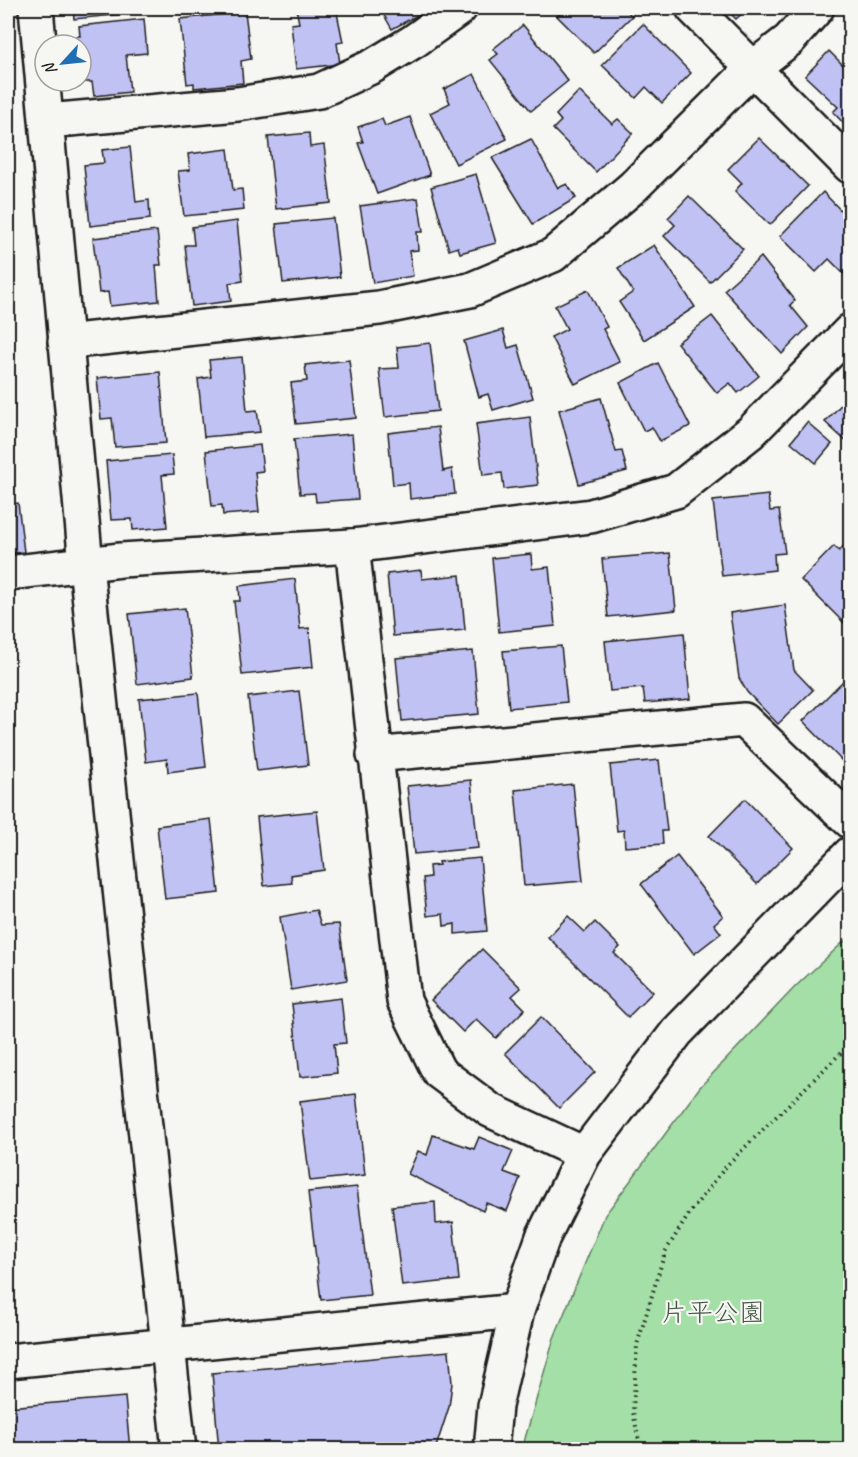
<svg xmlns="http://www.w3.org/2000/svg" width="858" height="1457" font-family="Caveat,'Klee One',sans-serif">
	<rect width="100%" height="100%" fill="#f6f6f2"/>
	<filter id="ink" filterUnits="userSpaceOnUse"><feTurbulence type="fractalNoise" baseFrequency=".0167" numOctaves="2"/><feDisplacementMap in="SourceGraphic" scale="12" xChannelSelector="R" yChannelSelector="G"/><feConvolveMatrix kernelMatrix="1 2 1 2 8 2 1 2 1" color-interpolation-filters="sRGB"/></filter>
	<g filter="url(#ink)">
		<polygon fill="#a3dfa6" stroke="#607e61" stroke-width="1.5" points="850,936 850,1449 522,1449 554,1338 605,1215 700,1087 796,986"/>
		<g fill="#c1c2f4" stroke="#1c1c1c" stroke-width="1.5">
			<polygon points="73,8 143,8 144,12 74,19"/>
			<polygon points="296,8 336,8 343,42 337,43 340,64 296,69 291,24 299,23"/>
			<polygon points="380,8 425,8 427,10 392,29"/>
			<polygon points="566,8 624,8 632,16 594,53 557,16"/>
			<polygon points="725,8 748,8 736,19"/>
			<polygon points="245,12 251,59 241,61 243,83 194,88 194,83 187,84 180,19"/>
			<polygon points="144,19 147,53 126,55 130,92 94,96 92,82 81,82 81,45 77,45 76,36 80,36 79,26"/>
			<polygon points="643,24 691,73 662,103 646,87 636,98 602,65"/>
			<polygon points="523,25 568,81 531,111 490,60 498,54 493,49"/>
			<polygon points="829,51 847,69 850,66 850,130 833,112 838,107 805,76"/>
			<polygon points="474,74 507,139 456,164 430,113 450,103 444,89"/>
			<polygon points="579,91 612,124 618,119 633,133 596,172 553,129 561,121 556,115"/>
			<polygon points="410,117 430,175 377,194 358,143 363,142 358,127 382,119 385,126"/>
			<polygon points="309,133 310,147 324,145 331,203 276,209 268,137"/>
			<polygon points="759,138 808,186 770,225 735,191 742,183 728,169"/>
			<polygon points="531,139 558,188 567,184 576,198 533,224 492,158"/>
			<polygon points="130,147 136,202 149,200 150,219 90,226 84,165 104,163 102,150"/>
			<polygon points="228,149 233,190 242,189 244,210 184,216 178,171 190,170 188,154"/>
			<polygon points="476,174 496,243 460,253 458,247 449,250 431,187"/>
			<polygon points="823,192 850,220 850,273 847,277 829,259 816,272 780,236"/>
			<polygon points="689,196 743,249 710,282 664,236 675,225 668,218"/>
			<polygon points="418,198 423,232 417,232 418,250 409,251 413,276 373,283 360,206"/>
			<polygon points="333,218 340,277 283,283 276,224"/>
			<polygon points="237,221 243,281 229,283 231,301 192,306 185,245 194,245 192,227"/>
			<polygon points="157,231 161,265 156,265 159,301 110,306 108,292 99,293 93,238"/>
			<polygon points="654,245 695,307 644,340 619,302 633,292 618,268"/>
			<polygon points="761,257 795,300 790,305 808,327 782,354 724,290"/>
			<polygon points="588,290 607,327 603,329 620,362 575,384 551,337 567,329 555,306"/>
			<polygon points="712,316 759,376 738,393 730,383 717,393 677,343"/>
			<polygon points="503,330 508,348 518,345 533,398 493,410 488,394 479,397 464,341"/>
			<polygon points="430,343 438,411 385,417 379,369 399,368 397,347"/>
			<polygon points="242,357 247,411 257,410 260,432 204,437 198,379 211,377 209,360"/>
			<polygon points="349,360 356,418 296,424 291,383 307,381 305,365"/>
			<polygon points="658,363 690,426 660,441 652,427 644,431 620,383"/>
			<polygon points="160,372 166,443 115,447 112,418 101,419 97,378"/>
			<polygon points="850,395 850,445 825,422"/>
			<polygon points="601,398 616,452 622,451 627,471 579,484 559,410"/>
			<polygon points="530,417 538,485 504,489 502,473 483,475 476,424"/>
			<polygon points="807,422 832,444 816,463 791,442"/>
			<polygon points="438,427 443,471 452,469 455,494 410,499 409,483 393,485 388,433"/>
			<polygon points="352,434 358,499 316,502 315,493 300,494 294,439"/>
			<polygon points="260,445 263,471 255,472 259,512 223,515 222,505 212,506 206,451"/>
			<polygon points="172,455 174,474 162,475 167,527 133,530 132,519 111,520 106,461"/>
			<polygon points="8,479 10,504 18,503 24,552 8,553"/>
			<polygon points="768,495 770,511 779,510 785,553 774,554 775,570 722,576 713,501"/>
			<polygon points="850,539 850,629 801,580 834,546 839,551"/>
			<polygon points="670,553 676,610 608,617 602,559"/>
			<polygon points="531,554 532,569 549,567 555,626 499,632 492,558"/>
			<polygon points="421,570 422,579 460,575 465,630 393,636 387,574"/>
			<polygon points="295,579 300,629 309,628 313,667 242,675 234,601 240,601 239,586"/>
			<polygon points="785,605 794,670 813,690 778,724 747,692 739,678 730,613"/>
			<polygon points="185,608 193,677 137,684 129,614"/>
			<polygon points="684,633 690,699 645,703 643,688 610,691 605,641"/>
			<polygon points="561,646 567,702 509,708 503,651"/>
			<polygon points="473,651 479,714 402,721 396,658"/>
			<polygon points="850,674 850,754 843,762 803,721"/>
			<polygon points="299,691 308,765 257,771 248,697"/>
			<polygon points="198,693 206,767 168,772 167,759 146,762 139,699"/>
			<polygon points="659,760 667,831 662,831 663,844 625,847 624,830 617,831 610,765"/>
			<polygon points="471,780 478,848 414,854 407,786"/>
			<polygon points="573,784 583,881 524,886 515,790"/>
			<polygon points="745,799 793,848 757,884 709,836"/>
			<polygon points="317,811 324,870 291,875 292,883 264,886 257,817"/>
			<polygon points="211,819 219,893 165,899 157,826"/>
			<polygon points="677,856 723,916 714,924 721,933 694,954 641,884"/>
			<polygon points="480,858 487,931 455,934 455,924 444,926 443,914 427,916 423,878 430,877 429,866 439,865 438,862"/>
			<polygon points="316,910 321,925 339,924 347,980 291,990 280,917"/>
			<polygon points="568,916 585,932 595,922 620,947 614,953 653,992 628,1017 548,937"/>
			<polygon points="482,949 521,988 512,996 525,1009 496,1038 476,1019 463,1032 431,1000"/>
			<polygon points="341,998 346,1043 334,1044 337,1073 300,1077 292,1004"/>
			<polygon points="541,1017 595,1072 559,1108 505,1053"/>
			<polygon points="356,1094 365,1175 310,1181 300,1101"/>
			<polygon points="433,1135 474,1149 479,1137 513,1151 504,1172 520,1178 507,1211 486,1203 483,1211 408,1174 418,1151 427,1155"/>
			<polygon points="357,1187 370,1295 321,1300 308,1192"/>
			<polygon points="435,1202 436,1224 453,1222 459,1280 402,1286 392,1206"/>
			<polygon points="449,1351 452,1383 449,1407 435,1450 219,1450 212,1373"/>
			<polygon points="125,1397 130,1450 8,1450 8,1407"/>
		</g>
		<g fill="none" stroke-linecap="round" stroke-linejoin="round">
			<g stroke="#1c1c1c" stroke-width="38">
				<g id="minor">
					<polyline points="36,8 86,565 179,1450"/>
					<polyline points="693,8 850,166"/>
					<polyline points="47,121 238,104 319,91 373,66 414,41 460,8"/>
					<polyline points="65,342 379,308 470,290 553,255 633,187 753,68 789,40 817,8"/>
					<polyline points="352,546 404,1001 439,1072 490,1110 584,1154"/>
					<polyline points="8,573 121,560 352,546 591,516 676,491 751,432 850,331"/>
					<polyline points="374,755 744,720 850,821"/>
					<polyline points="8,1361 517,1311"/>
				</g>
			</g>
			<g stroke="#1c1c1c" stroke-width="38">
				<polyline id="tertiary" points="491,1450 495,1406 517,1311 543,1237 584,1154 677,1032 850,854"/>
			</g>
			<polyline stroke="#1c1c1c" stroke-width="4" stroke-dasharray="1.5 4.5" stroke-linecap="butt" points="641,1450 633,1412 637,1345 665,1252 691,1211 728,1164 850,1044"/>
			<use href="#minor" stroke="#f6f6f2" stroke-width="33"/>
			<use href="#tertiary" stroke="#f6f6f2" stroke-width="33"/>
		</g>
	</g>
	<g text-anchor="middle" stroke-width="4.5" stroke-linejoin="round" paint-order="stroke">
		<g font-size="26" fill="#445645" stroke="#f6f6f2">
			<text x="713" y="1321">片平公園</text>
		</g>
	</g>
	<rect width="858" height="1457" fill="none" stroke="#f6f6f2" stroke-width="30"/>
	<rect x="15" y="15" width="828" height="1427" fill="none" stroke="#1c1c1c" stroke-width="2" filter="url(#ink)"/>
	<g transform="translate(63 63) rotate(243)"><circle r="28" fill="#f6f6f2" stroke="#9f9f9c" stroke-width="1.5"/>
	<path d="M0-4.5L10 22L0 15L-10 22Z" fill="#1f6fb2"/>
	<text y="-9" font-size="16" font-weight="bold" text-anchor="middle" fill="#1c1c1c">N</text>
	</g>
</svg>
